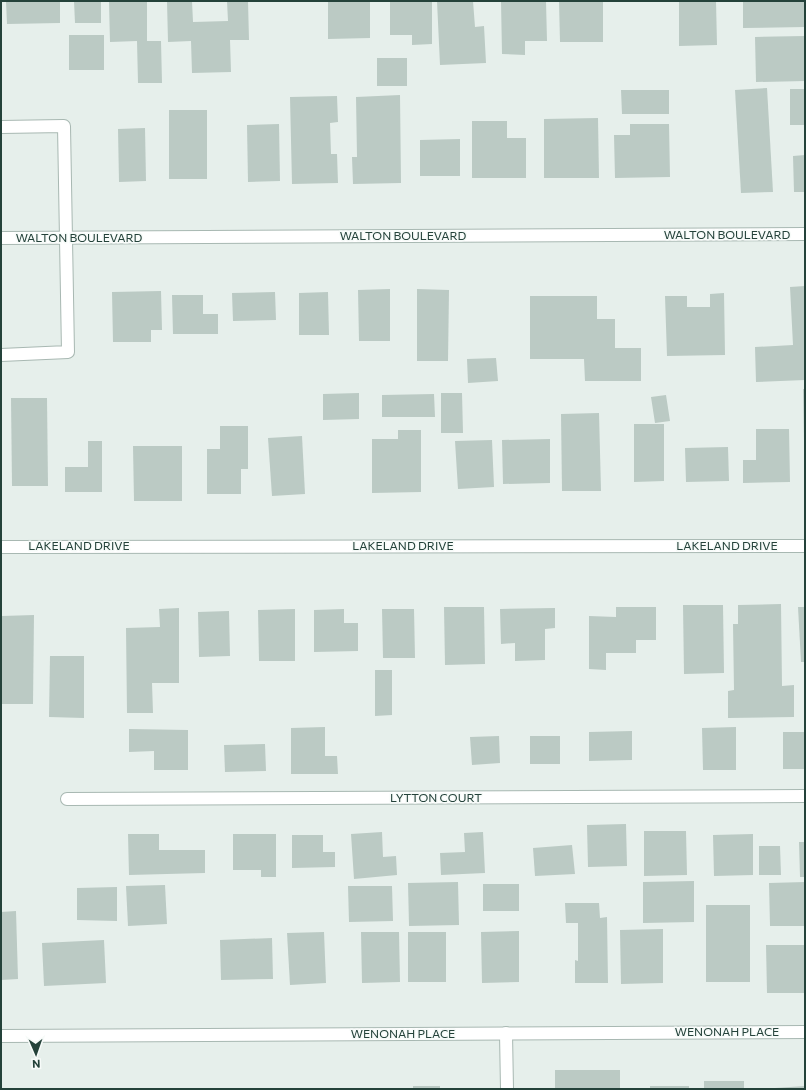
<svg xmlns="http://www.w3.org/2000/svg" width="806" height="1090" font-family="Commissioner,sans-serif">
	<rect width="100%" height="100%" fill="#e6efeb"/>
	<g fill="#bbcac4">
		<polygon points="6,1 60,1 60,23 7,24"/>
		<polygon points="74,1 101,1 101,23 75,23"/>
		<polygon points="167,1 192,1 193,22 228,21 227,1 248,1 249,40 230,40 231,72 192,73 191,41 168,42"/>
		<polygon points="328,1 370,1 370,38 328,39"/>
		<polygon points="390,1 432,1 432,44 412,45 412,35 390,35"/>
		<polygon points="437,1 473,1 475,27 484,26 486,63 440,65"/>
		<polygon points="501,1 546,1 547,41 525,41 525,55 502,54"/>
		<polygon points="559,1 603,1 603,42 560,42"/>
		<polygon points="679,1 716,1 717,45 679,46"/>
		<polygon points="743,1 805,1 805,27 743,28"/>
		<polygon points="109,2 147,2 147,41 161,41 162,83 138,83 137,41 110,42"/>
		<rect x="69" y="35" width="35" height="35"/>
		<polygon points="805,36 805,81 756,82 755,37"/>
		<rect x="377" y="58" width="30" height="28"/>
		<polygon points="767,88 773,192 741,193 735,90"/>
		<rect x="790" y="89" width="15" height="36"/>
		<polygon points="621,90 669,90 669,114 622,114"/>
		<polygon points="400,95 401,183 353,184 352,157 357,157 356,97"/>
		<polygon points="337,96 338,122 330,123 331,154 337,154 338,183 292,184 290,97"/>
		<rect x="169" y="110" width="38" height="69"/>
		<polygon points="598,118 599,178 544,178 544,119"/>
		<polygon points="472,121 507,121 507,138 526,138 526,178 472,178"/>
		<polygon points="279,124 280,181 248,182 247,125"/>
		<polygon points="630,124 669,124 670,177 615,178 614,135 630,135"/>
		<polygon points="145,128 146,181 119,182 118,129"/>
		<polygon points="460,139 460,176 420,176 420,140"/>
		<polygon points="805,155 805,192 794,192 793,156"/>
		<polygon points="805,286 805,380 756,382 755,347 793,345 790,287"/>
		<polygon points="390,289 390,341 359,341 358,290"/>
		<polygon points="417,289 449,290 448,361 417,361"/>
		<polygon points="161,291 162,330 151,330 151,342 113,342 112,292"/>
		<polygon points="275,292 276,320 233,321 232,293"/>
		<polygon points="328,292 329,335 299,335 299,293"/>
		<polygon points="724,293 725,355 667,356 665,296 687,296 687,307 710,307 710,294"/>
		<polygon points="172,295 203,295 203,314 218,314 218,334 173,334"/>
		<polygon points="530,296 597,296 597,319 615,319 615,348 641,348 641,381 585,381 584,359 530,359"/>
		<polygon points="496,358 498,381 468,383 467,359"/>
		<polygon points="803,389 805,389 805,441 804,441"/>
		<polygon points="359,393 359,419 323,420 323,394"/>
		<polygon points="441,393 462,393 463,433 441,433"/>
		<polygon points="434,394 435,417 382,417 382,395"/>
		<polygon points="666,395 670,421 655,423 651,397"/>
		<polygon points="11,398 47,398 48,486 12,486"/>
		<polygon points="599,413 601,491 562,491 561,414"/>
		<polygon points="634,424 664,424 664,481 634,482"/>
		<polygon points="220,426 248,426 248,469 241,469 241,494 207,494 207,449 220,449"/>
		<polygon points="756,429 789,429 790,482 743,483 743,460 756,460"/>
		<polygon points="398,430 421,430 421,492 372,493 372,439 398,439"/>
		<polygon points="302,436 305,494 272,496 268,438"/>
		<polygon points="550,439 550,483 503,484 502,440"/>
		<polygon points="492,440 494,487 458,489 455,441"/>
		<polygon points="88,441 102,441 102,492 65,492 65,467 88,467"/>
		<polygon points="133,446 182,446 182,501 134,501"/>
		<polygon points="728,447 729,481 686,482 685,448"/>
		<polygon points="781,604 782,686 794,685 794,717 728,718 728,691 734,690 733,624 738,624 738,605"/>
		<polygon points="683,605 723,605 724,673 684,674"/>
		<polygon points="444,607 484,607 485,664 445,665"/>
		<polygon points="616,607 656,607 656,640 636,640 636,653 606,653 606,670 589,669 589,616 616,617"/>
		<polygon points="798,607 805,607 805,662 801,662"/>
		<polygon points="179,608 179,683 152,683 153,713 127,713 126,628 160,627 159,609"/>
		<polygon points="555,608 555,628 545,629 545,660 515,661 515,643 501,644 500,609"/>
		<polygon points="295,609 295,661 259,661 258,610"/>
		<polygon points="344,609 344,623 358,623 358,651 314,652 314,610"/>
		<polygon points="382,609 414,609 415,658 383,658"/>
		<polygon points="229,611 230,656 199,657 198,612"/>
		<polygon points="34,615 33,704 1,704 2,616"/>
		<polygon points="50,656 84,656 84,718 49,717"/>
		<polygon points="375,670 392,670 392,715 375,716"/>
		<polygon points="325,727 325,756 337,756 338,774 291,774 291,728"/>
		<polygon points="736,727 736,770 703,770 702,728"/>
		<polygon points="129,729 188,730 188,770 154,770 154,751 129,752"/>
		<polygon points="632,731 632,760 589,761 589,732"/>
		<rect x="783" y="732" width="22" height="37"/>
		<polygon points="499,736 500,763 472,765 470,737"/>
		<rect x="530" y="736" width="30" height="28"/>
		<polygon points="265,744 266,771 225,772 224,745"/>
		<polygon points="626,824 627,866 588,867 587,825"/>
		<polygon points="644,831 686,831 687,875 644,876"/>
		<polygon points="382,832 383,857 396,856 397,875 354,879 351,834"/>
		<polygon points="483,832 485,873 441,875 440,853 465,852 464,833"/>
		<polygon points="128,834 159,834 159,850 205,850 205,873 129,875"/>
		<polygon points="233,834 276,834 276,877 261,877 261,870 233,870"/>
		<polygon points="753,834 753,875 714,876 713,835"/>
		<polygon points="292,835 323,835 323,852 335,852 335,867 292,868"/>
		<polygon points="799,842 805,842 805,877 800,877"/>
		<polygon points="572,845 575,874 535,876 533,848"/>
		<polygon points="759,846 780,846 781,875 759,875"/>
		<polygon points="694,881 694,922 643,923 643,882"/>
		<polygon points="458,882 459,925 409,926 408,883"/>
		<polygon points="805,882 805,926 770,926 769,883"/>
		<rect x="483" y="884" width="36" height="27"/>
		<polygon points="165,885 167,924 128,926 126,886"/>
		<polygon points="348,886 392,886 393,921 349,922"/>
		<polygon points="117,887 117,921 77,920 77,888"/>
		<polygon points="565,903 599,903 600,918 607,917 608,983 575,983 575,960 578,961 578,923 566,923"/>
		<rect x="706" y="905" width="44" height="77"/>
		<polygon points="16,911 18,979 1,980 1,912"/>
		<polygon points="663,929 663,983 621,984 620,930"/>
		<polygon points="519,931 519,982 482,983 481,932"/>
		<polygon points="324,932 326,983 290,985 287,933"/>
		<polygon points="361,932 399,932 400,982 362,983"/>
		<rect x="408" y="932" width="38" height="50"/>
		<polygon points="272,938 273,979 221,980 220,940"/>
		<polygon points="104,940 106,983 44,986 42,943"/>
		<polygon points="766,945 805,945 805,993 767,993"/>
		<rect x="555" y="1070" width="65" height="19"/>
		<rect x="704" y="1081" width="40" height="8"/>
		<rect x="413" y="1086" width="27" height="3"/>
		<rect x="650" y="1086" width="39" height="3"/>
		<polygon points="805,1086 805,1089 775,1089 775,1088"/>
	</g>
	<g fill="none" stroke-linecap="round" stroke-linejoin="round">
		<g stroke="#a8b8b2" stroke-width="14">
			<g id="service">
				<polyline points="1,127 64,126 68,352 1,355"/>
				<polyline points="506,1033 507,1089"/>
			</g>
		</g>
		<g stroke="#a8b8b2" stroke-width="14">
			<g id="minor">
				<polyline points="1,238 805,234"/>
				<polyline points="1,547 805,546"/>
				<polyline points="67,799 805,796"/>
				<polyline points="1,1036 805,1032"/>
			</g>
		</g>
		<use href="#service" stroke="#fff" stroke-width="12"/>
		<use href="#minor" stroke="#fff" stroke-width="12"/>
	</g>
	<g text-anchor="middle" stroke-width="3" stroke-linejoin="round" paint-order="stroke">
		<g font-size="12" fill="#24423a" stroke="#f7fbf9">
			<text x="727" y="239">WALTON BOULEVARD</text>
			<text x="403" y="240">WALTON BOULEVARD</text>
			<text x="79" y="242">WALTON BOULEVARD</text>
			<text x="79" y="550">LAKELAND DRIVE</text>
			<text x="403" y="550">LAKELAND DRIVE</text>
			<text x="727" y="550">LAKELAND DRIVE</text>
			<text x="436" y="802">LYTTON COURT</text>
			<text x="727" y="1036">WENONAH PLACE</text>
			<text x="403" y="1038">WENONAH PLACE</text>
		</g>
	</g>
	<rect width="806" height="1090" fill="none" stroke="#24423a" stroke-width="4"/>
	<g transform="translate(36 1054) rotate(178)" stroke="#f7fbf9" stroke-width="3" paint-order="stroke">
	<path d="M0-3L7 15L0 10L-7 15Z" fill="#24423a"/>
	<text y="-6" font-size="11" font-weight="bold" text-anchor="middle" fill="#24423a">N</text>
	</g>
</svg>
